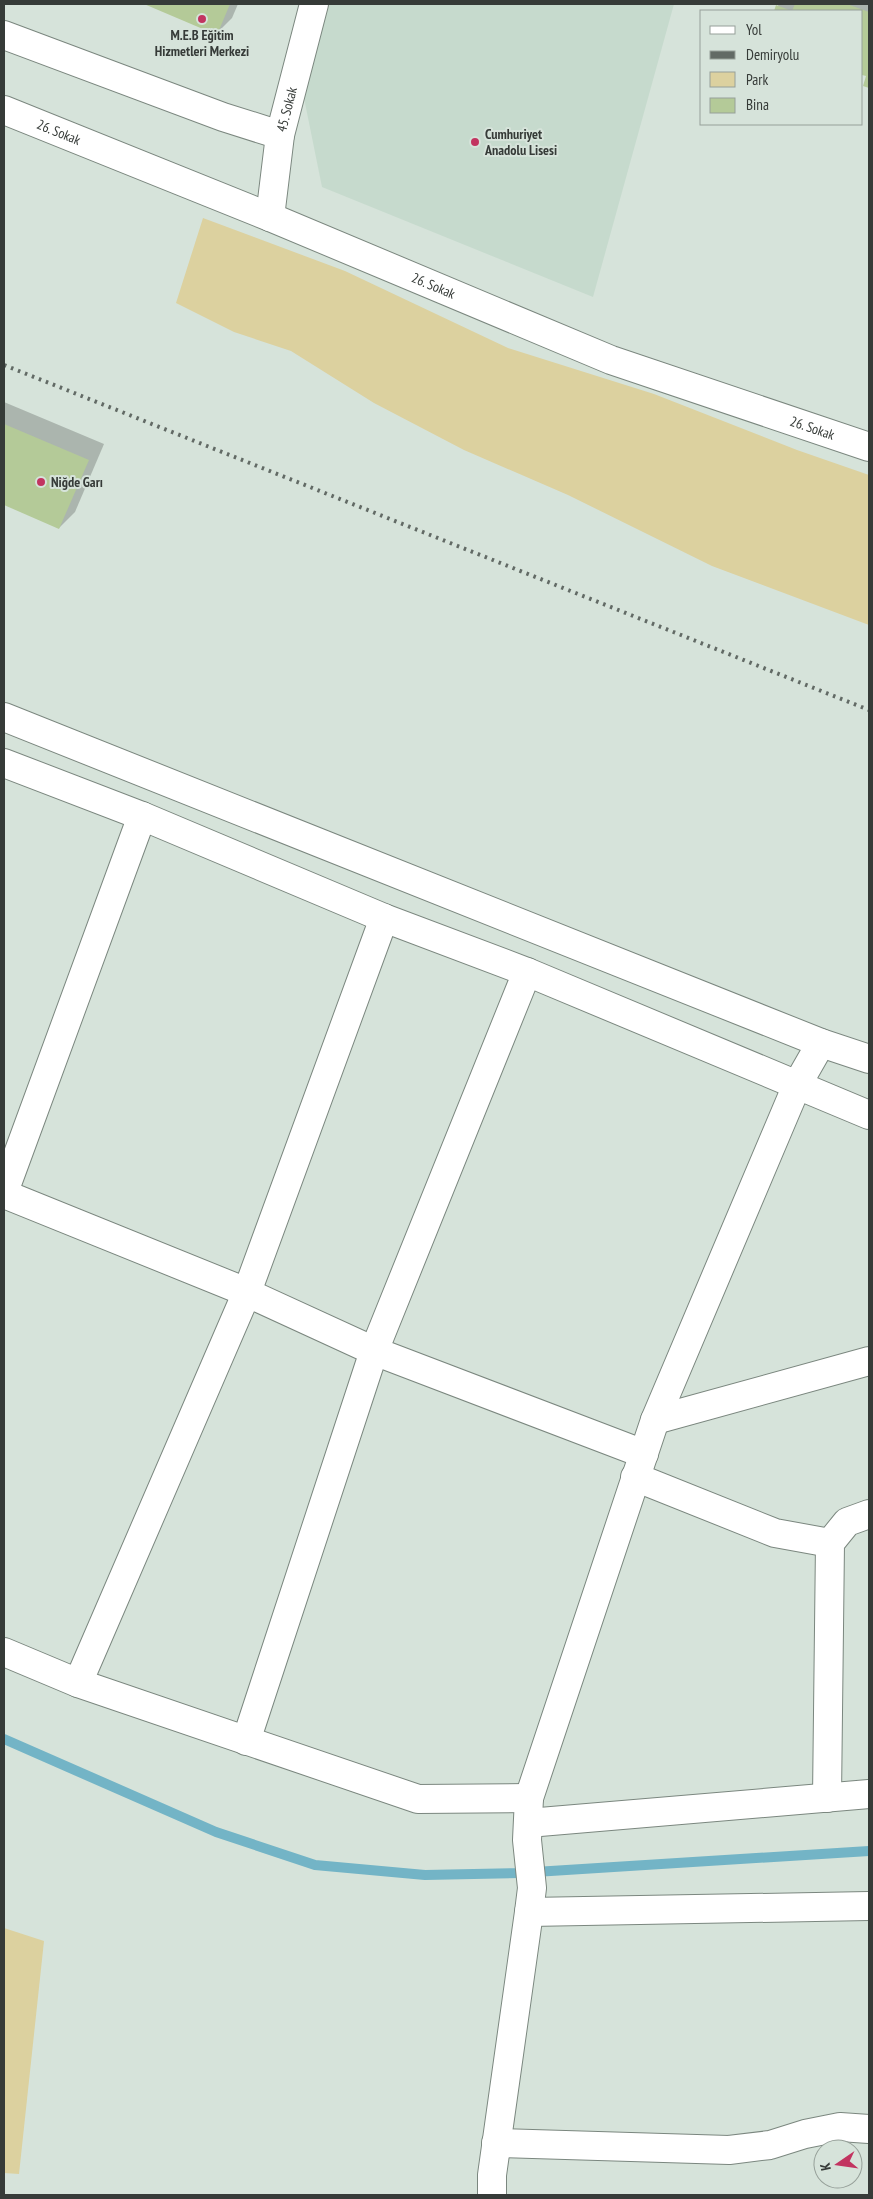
<svg xmlns="http://www.w3.org/2000/svg" width="873" height="2199" font-family="'PT Sans Narrow',sans-serif">
	<rect width="100%" height="100%" fill="#d6e3da"/>
	<polygon fill="#c6dacd" points="329,4 674,4 593,297 322,187 304,98"/>
	<g fill="#dcd19f">
		<polygon points="203,218 345,271 508,348 654,394 797,450 869,475 869,625 712,566 568,495 464,450 374,403 291,351 234,332 176,303"/>
		<polygon points="4,1928 44,1941 19,2174 4,2173"/>
	</g>
	<g fill="#0003">
		<polygon points="147,4 238,4 232,18 216,34"/>
		<polygon points="779,4 869,4 869,87 865,85 868,75 862,73 862,11 775,11"/>
		<polygon points="4,402 104,444 75,512 59,528 4,504"/>
	</g>
	<g fill="none" stroke-linecap="round" stroke-linejoin="round">
		<polyline stroke="#73b4c6" stroke-width="10" points="4,1739 216,1832 315,1865 425,1875 519,1873 869,1851"/>
	</g>
	<g fill="#b4ca98">
		<polygon points="144,4 230,4 217,35"/>
		<polygon points="795,4 847,4 869,12 869,88 863,86 866,76 862,75 862,11 792,11"/>
		<polygon points="776,5 792,11 774,11"/>
		<polygon points="4,424 89,460 59,529 4,505"/>
	</g>
	<g fill="none" stroke-linecap="round" stroke-linejoin="round">
		<g stroke="#7b877f" stroke-width="30">
			<g id="street">
				<polyline points="4,35 223,117 280,135"/>
				<path id="s1" d="M270,217l10,-82 34,-131"/>
				<polyline points="4,1192 142,816"/>
				<polyline points="4,1194 239,1289 374,1351 644,1454"/>
				<polyline points="655,1420 869,1361"/>
				<polyline points="635,1477 775,1533 830,1543"/>
				<polyline points="4,1652 78,1683 418,1799 529,1798"/>
				<polyline points="78,1683 247,1292 384,918"/>
				<polyline points="246,1741 374,1351 527,972"/>
				<polyline points="827,1798 830,1543 847,1522 869,1514"/>
				<polyline points="528,1823 869,1794"/>
				<polyline points="529,1912 869,1906"/>
				<polyline points="496,2143 729,2150 770,2145 805,2134 840,2127 869,2129"/>
			</g>
		</g>
		<g stroke="#7b877f" stroke-width="30">
			<g id="secondary">
				<path id="s2" d="M4,110l266,107 341,143 258,87"/>
				<polyline points="4,717 821,1043 869,1059"/>
				<polyline points="4,763 142,816 384,918 527,972 869,1115"/>
				<polyline points="492,2195 492,2175 529,1912 532,1888 527,1840 529,1798 655,1420 797,1085 821,1043"/>
			</g>
		</g>
		<use href="#street" stroke="#fff" stroke-width="28"/>
		<use href="#secondary" stroke="#fff" stroke-width="28"/>
		<polyline stroke="#626a65" stroke-width="4" stroke-dasharray="2.5 5" stroke-linecap="butt" points="4,365 869,710"/>
	</g>
	<g fill="#c23460" stroke="#d6e3da" stroke-width="2">
		<circle cx="202" cy="19" r="5"/>
		<circle cx="475" cy="142" r="5"/>
		<circle cx="41" cy="482" r="5"/>
	</g>
	<g text-anchor="middle" stroke-width="4" stroke-linejoin="round" paint-order="stroke">
		<g font-size="14" font-weight="bold" fill="#363b38" stroke="#d6e3da" text-anchor="start">
			<text x="202" y="40" text-anchor="middle">M.E.B Eğitim<tspan x="202" dy="16">Hizmetleri Merkezi</tspan></text>
			<text x="485" y="139">Cumhuriyet<tspan x="485" dy="16">Anadolu Lisesi</tspan></text>
			<text x="51" y="487">Niğde Garı</text>
		</g>
		<g font-size="14" fill="#363b38" stroke="#d6e3da">
			<text dy="5" stroke="none"><textPath href="#s1" startOffset="109">45. Sokak</textPath></text>
			<text dy="5" stroke="none"><textPath href="#s2" startOffset="59">26. Sokak</textPath></text>
			<text dy="5" stroke="none"><textPath href="#s2" startOffset="464">26. Sokak</textPath></text>
			<text dy="5" stroke="none"><textPath href="#s2" startOffset="869">26. Sokak</textPath></text>
		</g>
	</g>
	<rect width="873" height="2199" fill="none" stroke="#363b38" stroke-width="10"/>
	<rect x="700" y="10" width="162" height="115" fill="#d6e3da" stroke="#96a099"/>
	<rect x="710" y="26" width="25" height="8" fill="#ffffff" stroke="#96a099"/>
	<text x="746" y="35" font-size="15" fill="#363b38">Yol</text>
	<rect x="710" y="51" width="25" height="8" fill="#626a65" stroke="#96a099"/>
	<text x="746" y="60" font-size="15" fill="#363b38">Demiryolu</text>
	<rect x="710" y="72" width="25" height="15" fill="#dcd19f" stroke="#96a099"/>
	<text x="746" y="85" font-size="15" fill="#363b38">Park</text>
	<rect x="710" y="98" width="25" height="15" fill="#b4ca98" stroke="#96a099"/>
	<text x="746" y="110" font-size="15" fill="#363b38">Bina</text>
	<g transform="translate(838 2164) rotate(257)"><circle r="24" fill="#d6e3da" stroke="#96a099"/>
	<path d="M0-4L9 19L0 12L-9 19Z" fill="#c23460"/>
	<text y="-8" font-size="14" font-weight="bold" text-anchor="middle" fill="#363b38">K</text>
	</g>
</svg>
